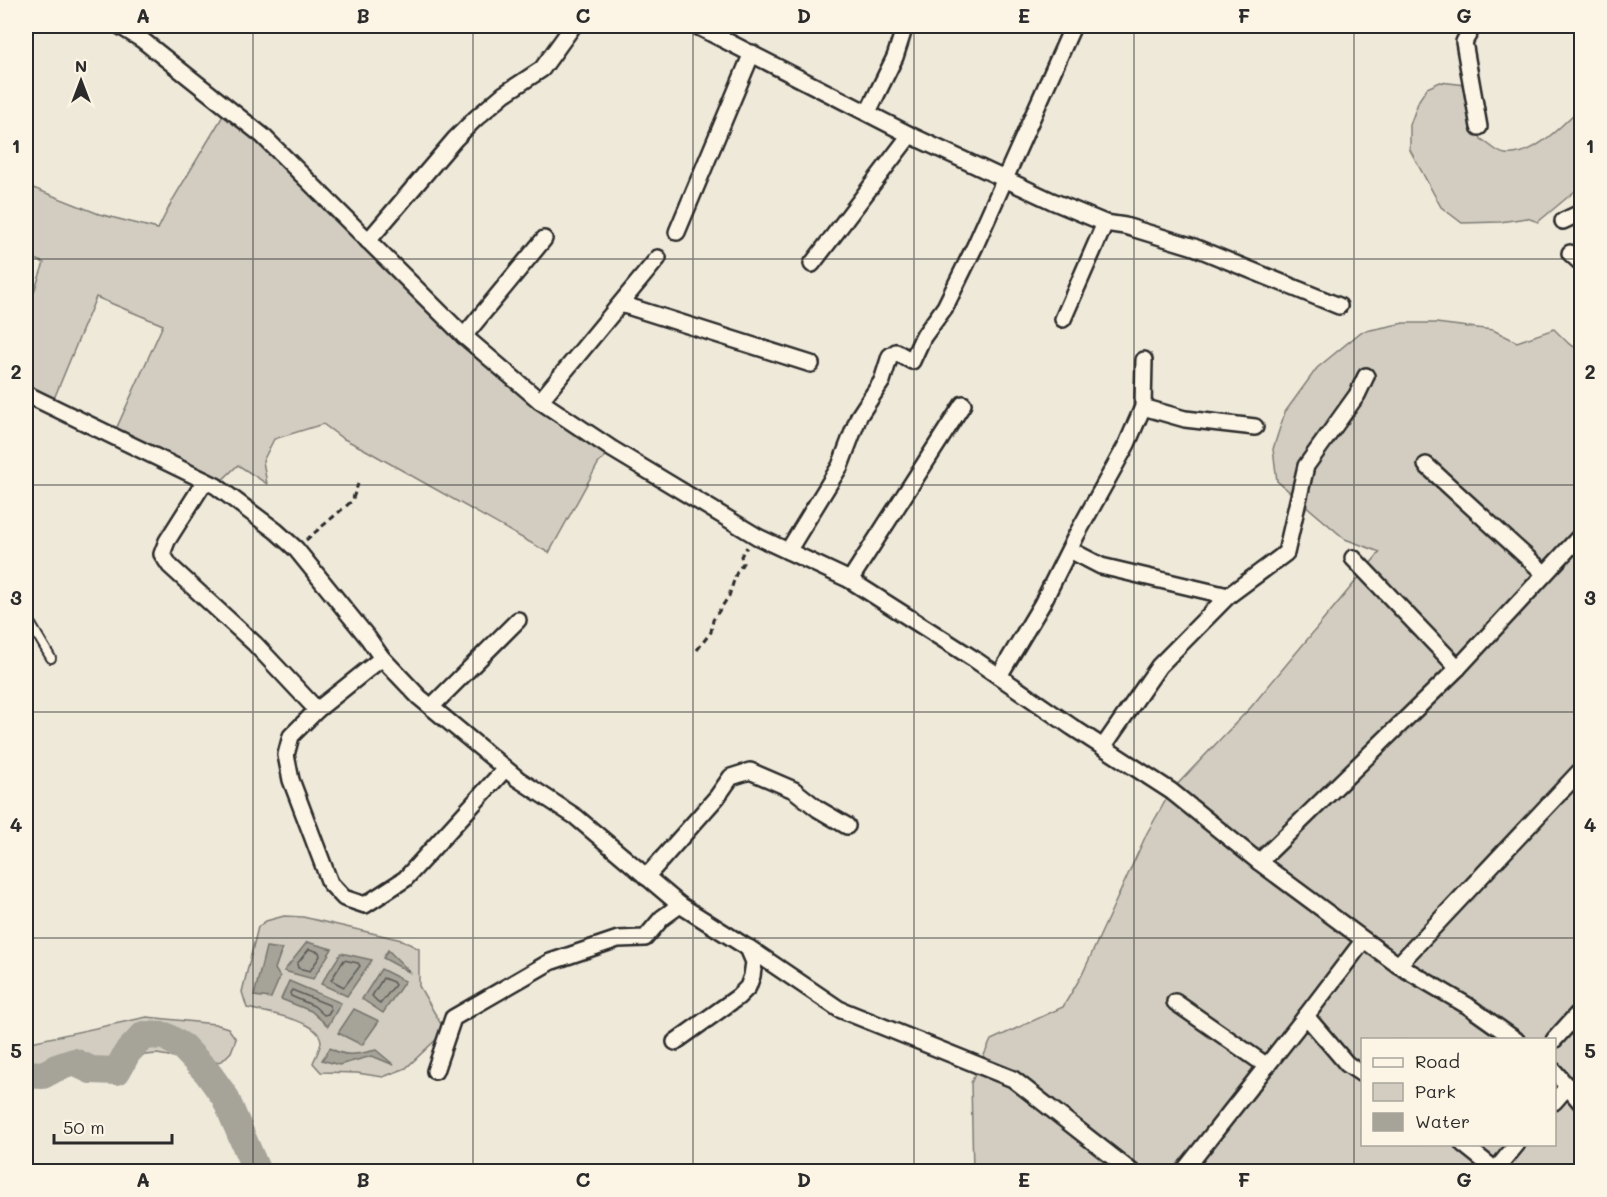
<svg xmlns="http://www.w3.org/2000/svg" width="1607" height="1197" font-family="Mali,sans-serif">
	<rect width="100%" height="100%" fill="#efe9da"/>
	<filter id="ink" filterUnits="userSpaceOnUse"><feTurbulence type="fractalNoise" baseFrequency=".0167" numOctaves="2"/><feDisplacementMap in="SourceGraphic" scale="12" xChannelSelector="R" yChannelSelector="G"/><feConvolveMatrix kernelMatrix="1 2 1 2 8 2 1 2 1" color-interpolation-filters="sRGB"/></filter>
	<g filter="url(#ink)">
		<g fill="#d2cdc0" stroke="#7e7c76" stroke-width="1.5" fill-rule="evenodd">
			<path d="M1440,82l26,3 15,54c7,4 16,14 24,15 28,4 58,-30 76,-47v79l-43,36 -11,-4 -27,4 -38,1 -21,-16 -31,-57v-25l9,-25 8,-12z"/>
			<polygon points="227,109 464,336 612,449 598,464 549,553 364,449 342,438 323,424 274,439 263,461 267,484 238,465 216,486 113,436 163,325 96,297 51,406 26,394 26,315 44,263 26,255 26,185 99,214 158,229 172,201"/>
			<path d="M1404,323h32l57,7 24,12 37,-13 15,15 13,7 -1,820h-608l-2,-88 20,-43 72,-33 19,-32 65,-142 24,-42 80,-84 129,-155 -35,-13 -68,-58 -4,-32 12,-37 32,-44 44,-36zM1362,1040h192v104h-192z"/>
			<path d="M284,916l19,1 99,23 17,9v37l26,45 -39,37 -23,9 -26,-4 -36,-1 -8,-9c2,-6 8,-15 8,-22 -2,-21 -57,-29 -74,-33l-5,-16 16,-65 8,-6z"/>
			<polygon points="147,1017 215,1024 228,1028 236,1039 231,1052 222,1061 209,1063 157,1054 133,1056 34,1088 26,1088 26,1043"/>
		</g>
		<g fill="#a6a399" stroke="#75736d" stroke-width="1.5">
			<polygon points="307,942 332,949 313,979 284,971"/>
			<polygon points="266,947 282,949 275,969 280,977 271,998 254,996"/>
			<polygon points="388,950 411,973 383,958"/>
			<polygon points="341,953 372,960 347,996 321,984"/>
			<polygon points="381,969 405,981 383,1013 362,999"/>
			<polygon points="289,981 341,1003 328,1026 311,1011 281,999"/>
			<polygon points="354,1009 379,1021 362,1045 338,1033"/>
			<path d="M330,1048c16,10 28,6 46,2l18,15 -22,-9 -33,9 -17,-5z"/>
		</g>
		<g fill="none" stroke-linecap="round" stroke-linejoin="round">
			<g stroke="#5c5b57" stroke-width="1.5">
				<polygon points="309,949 319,952 320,956 310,971 298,968 297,964"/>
				<polygon points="344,960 358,963 360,966 344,987 331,980"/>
				<polygon points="383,978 393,982 395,985 380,1004 372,996"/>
				<polygon points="292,990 329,1005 331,1009 328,1014 324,1015 314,1006 291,996 290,993"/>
			</g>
			<polyline stroke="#a6a399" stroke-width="28" points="26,1074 43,1075 56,1068 74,1062 91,1070 117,1071 127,1053 144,1035 165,1036 183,1047 207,1072 225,1097 257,1172"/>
			<g stroke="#2b2b2b" stroke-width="12">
				<polyline id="service" points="26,616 51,658"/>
			</g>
			<g stroke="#2b2b2b" stroke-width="20">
				<g id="minor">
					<polyline points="120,26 141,39 263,136 464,336 540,401 612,449 758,537 850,580 974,659 1072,727 1171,791 1259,862 1398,965 1468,1006 1516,1040"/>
					<polyline points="697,26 910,135 1052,201 1105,223 1125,226 1194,247 1339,306"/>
					<polyline points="1473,26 1464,42 1479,127"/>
					<polyline points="868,112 895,57 905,26"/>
					<polyline points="1563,221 1582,212"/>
					<polyline points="677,232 752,53"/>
					<polyline points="368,241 455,139 475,119 504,94 542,69 573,26"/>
					<polyline points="1570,253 1582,264"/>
					<polyline points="812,264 910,135"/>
					<polyline points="621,304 811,364"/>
					<polyline points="1063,319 1105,223"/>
					<polyline points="464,336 544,239"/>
					<polyline points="26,394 216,486 276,531 296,549 368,638 382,658 419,697 518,779 576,817 680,905 748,948 754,962 752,976 748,987 738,997 675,1042"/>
					<polyline points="540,401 658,258"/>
					<polyline points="1143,407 1185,419 1255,427"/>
					<polyline points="1426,465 1544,573"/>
					<polyline points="205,481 167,541 162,554 170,566 255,644 317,710"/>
					<polyline points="1070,550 1101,566 1228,596"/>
					<polyline points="788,551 840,466 859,416 882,381 890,356 896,352 912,361 923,337 945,307 975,246 1073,26"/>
					<polyline points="1353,558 1458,668"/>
					<polyline points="850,580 963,404"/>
					<polyline points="382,658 317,710 291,736 286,755 291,780 330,883 344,898 365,905 405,879 505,769"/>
					<polyline points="999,676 1042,604 1077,534 1127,444 1143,407 1144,360"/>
					<polyline points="431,707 518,620"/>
					<polyline points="1103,747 1159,666 1228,596 1286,553 1306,466 1357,395 1366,376"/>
					<polyline points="1259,862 1458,668 1582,534"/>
					<polyline points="646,877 717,797 731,777 750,771 794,790 818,809 847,826"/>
					<polyline points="749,948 839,1009 1013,1079 1132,1172"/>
					<polyline points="1398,965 1582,769"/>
					<polyline points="1175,1002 1267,1066"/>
					<polyline points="1306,1016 1347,1064 1362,1074"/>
					<polyline points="1554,1040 1582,1009"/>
					<polyline points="435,1071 453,1018 550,962 618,939 645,938 662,918 680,905"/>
					<polyline points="1554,1071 1582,1104"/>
					<polyline points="1554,1102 1568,1086"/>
					<polyline points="1463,1144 1498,1172"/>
					<polyline points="1183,1172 1306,1016 1363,941"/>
					<polyline points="1494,1172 1517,1144"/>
				</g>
			</g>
			<g stroke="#2b2b2b" stroke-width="3" stroke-dasharray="6 4.5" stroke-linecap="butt">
				<polyline points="306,540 352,501 358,484"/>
				<polyline points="697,650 711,632 713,620 729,596 736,574 743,563 741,556 747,547"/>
			</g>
			<use href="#service" stroke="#fcf5e5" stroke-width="8"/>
			<use href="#minor" stroke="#fcf5e5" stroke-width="15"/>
		</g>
	</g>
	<path fill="none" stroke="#2b2b2b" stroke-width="1.5" stroke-opacity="0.55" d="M253,26v1146M473,26v1146M693,26v1146M914,26v1146M1134,26v1146M1354,26v1146M26,259h1556M26,485h1556M26,712h1556M26,938h1556"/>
	<rect width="1607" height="1197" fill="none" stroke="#fcf5e5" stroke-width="66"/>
	<rect x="1361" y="1038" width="195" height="108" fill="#fcf5e5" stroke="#a8a49b" stroke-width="1.5"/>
	<rect x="1373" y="1058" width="30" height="9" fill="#fcf5e5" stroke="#a8a49b" stroke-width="1.5"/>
	<text x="1415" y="1068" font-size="18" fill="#2b2b2b">Road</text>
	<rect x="1373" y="1083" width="30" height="18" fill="#d2cdc0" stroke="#a8a49b" stroke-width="1.5"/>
	<text x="1415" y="1098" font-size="18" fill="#2b2b2b">Park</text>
	<rect x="1373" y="1113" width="30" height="18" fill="#a6a399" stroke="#a8a49b" stroke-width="1.5"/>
	<text x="1415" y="1128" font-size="18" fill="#2b2b2b">Water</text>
	<g transform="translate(81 81)" stroke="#fcf5e5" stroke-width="4.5" paint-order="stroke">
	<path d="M0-4.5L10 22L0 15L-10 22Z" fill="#2b2b2b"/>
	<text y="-9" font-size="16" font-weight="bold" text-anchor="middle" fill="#2b2b2b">N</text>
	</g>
	<path d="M54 1134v9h118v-9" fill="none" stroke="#2b2b2b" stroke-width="3"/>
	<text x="63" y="1134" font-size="18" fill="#2b2b2b" stroke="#fcf5e5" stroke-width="4.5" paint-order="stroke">50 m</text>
	<rect x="33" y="33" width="1541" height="1131" fill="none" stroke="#2b2b2b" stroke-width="2"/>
	<g font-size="20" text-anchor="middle" font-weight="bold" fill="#2b2b2b">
		<text x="143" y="23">A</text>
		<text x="363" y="23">B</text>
		<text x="583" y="23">C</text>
		<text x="804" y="23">D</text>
		<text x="1024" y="23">E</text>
		<text x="1244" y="23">F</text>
		<text x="1464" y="23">G</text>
		<text x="16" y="153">1</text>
		<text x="1590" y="153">1</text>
		<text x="16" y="379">2</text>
		<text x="1590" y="379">2</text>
		<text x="16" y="605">3</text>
		<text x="1590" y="605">3</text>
		<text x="16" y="832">4</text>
		<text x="1590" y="832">4</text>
		<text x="16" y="1058">5</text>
		<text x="1590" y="1058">5</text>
		<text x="143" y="1187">A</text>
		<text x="363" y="1187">B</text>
		<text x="583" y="1187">C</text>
		<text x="804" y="1187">D</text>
		<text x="1024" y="1187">E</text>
		<text x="1244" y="1187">F</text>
		<text x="1464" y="1187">G</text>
	</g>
</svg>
